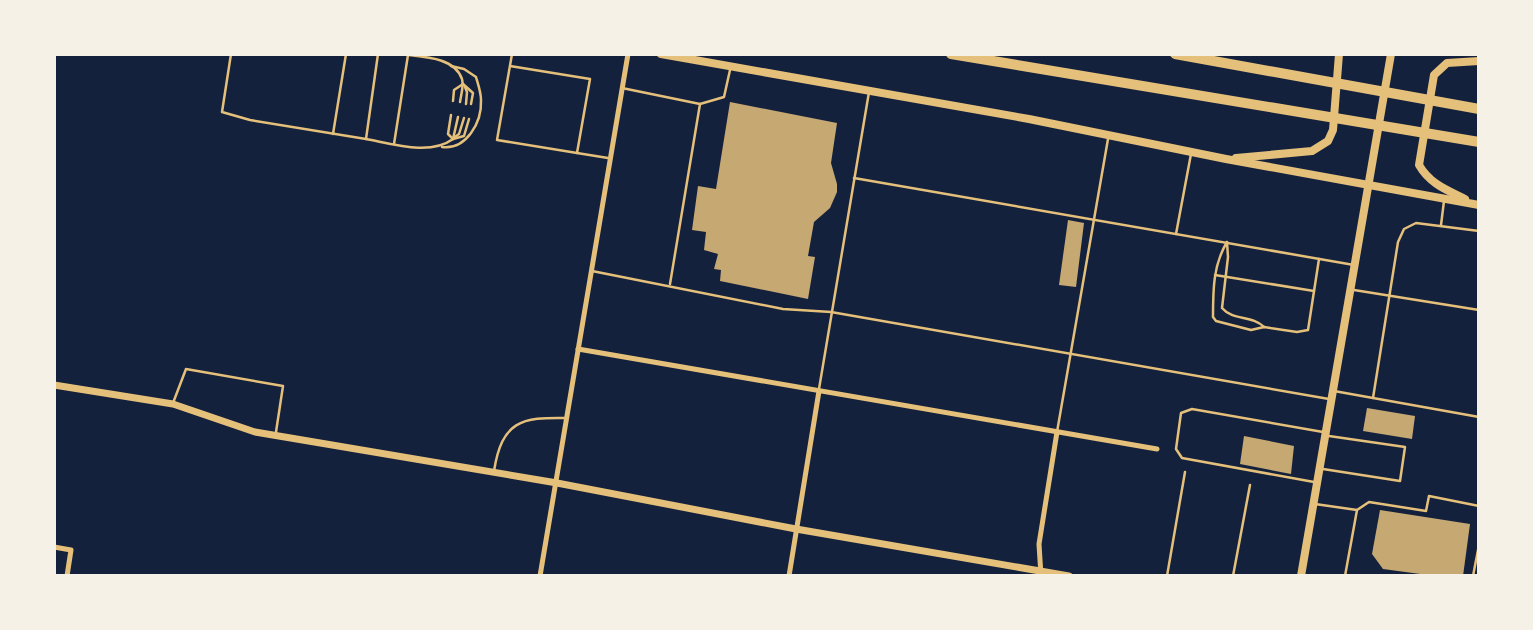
<svg xmlns="http://www.w3.org/2000/svg" width="1533" height="630" font-family="'Work Sans',sans-serif">
	<rect width="100%" height="100%" fill="#14213d"/>
	<g fill="#c6a872">
		<polygon points="730,102 837,123 831,163 837,184 837,192 830,208 814,222 808,256 815,257 808,299 720,281 721,270 714,269 718,254 704,250 706,232 692,230 698,186 716,189"/>
		<polygon points="1068,220 1084,223 1076,287 1059,285"/>
		<polygon points="1367,408 1415,416 1412,439 1363,431"/>
		<polygon points="1244,436 1294,446 1291,474 1240,464"/>
		<polygon points="1380,510 1470,524 1463,576 1435,576 1383,569 1372,554"/>
	</g>
	<g fill="none" stroke-linecap="round" stroke-linejoin="round">
		<g stroke="#e5c07b" stroke-width="2.5">
			<polyline points="231,54 222,112 250,120 366,139 378,54"/>
			<path d="M400,54c20,3 54,2 62,25 2,7 -1,16 -2,23"/>
			<polyline points="510,66 590,79 577,153 497,140 512,54"/>
			<polyline points="463,84 473,93 471,104"/>
			<polyline points="465,87 467,92 466,104"/>
			<polyline points="622,88 700,104 670,284"/>
			<polyline points="453,101 454,90 463,84"/>
			<polyline points="700,104 724,97 730,70"/>
			<polyline points="451,115 448,134 453,139"/>
			<polyline points="333,134 346,54"/>
			<polyline points="455,137 459,134 464,118"/>
			<path d="M366,139c27,5 64,17 87,0l5,-22"/>
			<polyline points="453,139 464,136 469,119"/>
			<polyline points="394,144 408,55"/>
			<path d="M442,147c24,3 40,-24 39,-47 0,-8 -3,-16 -5,-23l-12,-8 -13,-3"/>
			<polyline points="577,153 608,158"/>
			<polyline points="854,178 1354,265"/>
			<polyline points="1441,225 1444,201"/>
			<polyline points="1176,234 1191,154"/>
			<path d="M1227,242c-14,23 -14,49 -14,75l3,4 35,9 13,-3 33,5 11,-2 11,-71"/>
			<path d="M1227,242l1,15 -6,51c11,13 30,7 42,19"/>
			<polyline points="592,271 783,309 831,312 1329,399"/>
			<polyline points="1215,275 1314,291"/>
			<polyline points="1354,290 1479,310"/>
			<polyline points="819,389 869,92"/>
			<polyline points="1334,391 1479,417"/>
			<polyline points="1373,398 1398,242 1404,229 1416,223 1479,231"/>
			<polyline points="173,403 186,369 283,386 276,432"/>
			<polyline points="1057,432 1108,139"/>
			<polyline points="1323,469 1400,481 1405,447 1329,436"/>
			<path d="M494,471c8,-50 27,-54 73,-53"/>
			<polyline points="1314,482 1182,458 1176,449 1181,413 1192,409 1323,432"/>
			<polyline points="1315,504 1357,510"/>
			<polyline points="1167,576 1185,472"/>
			<polyline points="1233,576 1250,485"/>
			<polyline points="1345,576 1357,510 1369,502 1426,511 1429,496 1479,506"/>
			<polyline points="1473,576 1479,545"/>
		</g>
		<g stroke="#e5c07b" stroke-width="5">
			<polyline points="578,349 1157,449"/>
			<polyline points="54,547 71,550 67,576"/>
			<polyline points="540,576 628,54"/>
			<polyline points="789,576 819,391"/>
			<polyline points="1041,576 1039,544 1057,432"/>
		</g>
		<polyline stroke="#e5c07b" stroke-width="7" points="54,385 173,404 255,432 557,483 796,529 1069,576"/>
		<g stroke="#e5c07b" stroke-width="8">
			<polyline points="661,54 1029,119 1226,159 1479,205"/>
			<polyline points="1236,158 1312,151 1328,141 1333,130 1339,54"/>
			<path d="M1465,199c-18,-9 -35,-15 -46,-34l15,-90 13,-12 32,-2"/>
			<polyline points="1301,576 1391,54"/>
		</g>
		<g stroke="#e5c07b" stroke-width="10">
			<polyline points="951,54 1479,142"/>
			<polyline points="1175,54 1479,109"/>
		</g>
	</g>
	<rect width="1533" height="630" fill="none" stroke="#f6f1e7" stroke-width="112"/>
</svg>
